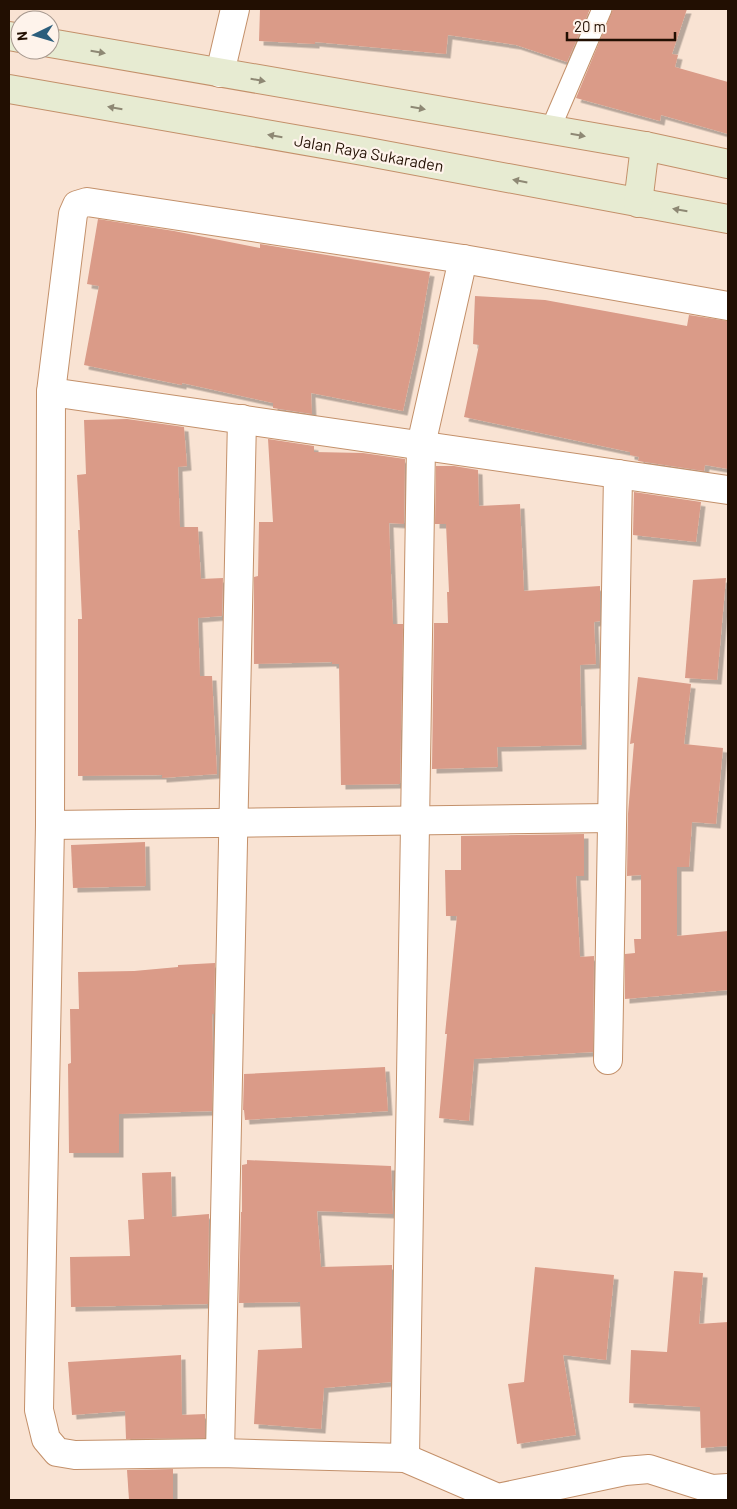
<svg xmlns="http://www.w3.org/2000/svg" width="737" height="1509" font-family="Barlow,sans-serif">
	<defs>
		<filter id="shadow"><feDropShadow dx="4.5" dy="4.5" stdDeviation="0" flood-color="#0004"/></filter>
	</defs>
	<rect width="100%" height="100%" fill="#f9e3d3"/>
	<g fill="#da9b88" filter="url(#shadow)">
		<polygon points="260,9 590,9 567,62 516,45 448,35 446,54 315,42 315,44 259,41"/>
		<polygon points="613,9 687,9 672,54 678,55 675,67 728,82 728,134 661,115 660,121 576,98"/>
		<polygon points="98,219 174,231 260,248 260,244 430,272 418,342 403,411 311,393 312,414 273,408 273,403 182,383 182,385 84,365 99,286 87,284"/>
		<polygon points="475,296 545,300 687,326 689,315 728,321 728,469 705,465 704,471 638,461 639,457 630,455 630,452 464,417 479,345 473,344"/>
		<polygon points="127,419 184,427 187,466 178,467 180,527 198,527 201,579 223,578 222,616 198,618 200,676 212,676 217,774 162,778 162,775 78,776 78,619 82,619 78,530 80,530 77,475 86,474 84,420"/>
		<polygon points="268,439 314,446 314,452 363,453 405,459 404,524 389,523 393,624 403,624 400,784 341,785 339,664 332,664 332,662 254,664 254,577 258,576 259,522 273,522"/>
		<polygon points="436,466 454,466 478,470 479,506 520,504 524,591 600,586 600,621 594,622 596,664 580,665 582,745 497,747 498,767 432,769 434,623 448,623 447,592 449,592 446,524 435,524"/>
		<polygon points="634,492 701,502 696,542 633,535"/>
		<polygon points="726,578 717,680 685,678 693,580"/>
		<polygon points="638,677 691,684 684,744 723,748 716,824 692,822 689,867 677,867 677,936 728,931 728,990 625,999 625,954 635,953 634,939 641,939 641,875 627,876 628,814 634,743 630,744"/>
		<polygon points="584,834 584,876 576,876 580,957 594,956 593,1052 474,1059 469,1121 439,1118 447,1034 445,1034 457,916 446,916 445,870 461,870 461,836"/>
		<polygon points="145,842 146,886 73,888 71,845"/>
		<polygon points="215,963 214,1014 212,1014 213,1052 212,1111 119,1114 119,1153 69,1153 68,1064 71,1063 70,1009 79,1009 78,972 134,971 178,967 178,965"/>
		<polygon points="385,1067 388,1111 245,1120 244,1110 243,1110 244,1074"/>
		<polygon points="247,1160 391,1166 393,1214 317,1211 321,1267 392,1265 391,1382 324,1388 321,1429 254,1424 258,1350 302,1348 300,1302 239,1303 241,1212 242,1212 242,1165 247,1164"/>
		<polygon points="171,1172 172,1217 209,1214 208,1304 71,1307 70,1257 130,1256 128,1220 144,1219 142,1173"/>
		<polygon points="535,1267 614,1275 606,1360 563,1355 576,1435 517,1444 508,1384 524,1382"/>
		<polygon points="674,1271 703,1273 699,1324 728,1322 728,1446 701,1448 700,1407 629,1403 631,1350 667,1352"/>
		<polygon points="181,1355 182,1415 205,1414 205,1438 126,1439 125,1411 72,1415 68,1362"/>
		<polygon points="173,1469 173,1500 129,1500 127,1470"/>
	</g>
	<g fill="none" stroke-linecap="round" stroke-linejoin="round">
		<g stroke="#c3906a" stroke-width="21">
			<polyline id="service" points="550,130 602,9"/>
		</g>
		<g stroke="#c3906a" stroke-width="30">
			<g id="minor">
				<polyline points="220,73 235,9"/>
				<polyline points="728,306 463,259 87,202 77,205 73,214 51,392 50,825 39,1410 46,1439 57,1452 75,1455 220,1453 405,1458 498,1498 625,1471 649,1469 712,1489 728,1488"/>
				<polyline points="51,392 728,490"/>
				<polyline points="50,825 612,818"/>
				<polyline points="608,1060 618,474"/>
				<polyline points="220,1453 242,419"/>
				<polyline points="405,1458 421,445 463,259"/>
			</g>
		</g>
		<g stroke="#c3906a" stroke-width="30">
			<g id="secondary">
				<polyline points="9,36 20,38"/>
				<polyline points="50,43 645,146 728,164"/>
				<polyline points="9,89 363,151 728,219"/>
				<polyline points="638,203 645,146"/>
			</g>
		</g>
		<use href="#service" stroke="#fff" stroke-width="19"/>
		<use href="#minor" stroke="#fff" stroke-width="28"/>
		<use href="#secondary" stroke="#e7ebd2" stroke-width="28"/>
	</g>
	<defs><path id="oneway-solid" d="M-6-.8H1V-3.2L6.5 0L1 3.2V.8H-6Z" transform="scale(1.25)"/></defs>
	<g fill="#8e8874">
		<use href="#oneway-solid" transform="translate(98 52) rotate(10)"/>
		<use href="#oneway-solid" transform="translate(258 80) rotate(10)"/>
		<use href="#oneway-solid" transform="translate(115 108) rotate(-170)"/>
		<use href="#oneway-solid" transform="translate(418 108) rotate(10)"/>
		<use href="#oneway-solid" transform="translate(578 135) rotate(10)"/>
		<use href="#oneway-solid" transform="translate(275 136) rotate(-170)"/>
		<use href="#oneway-solid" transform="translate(520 181) rotate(-169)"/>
		<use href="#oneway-solid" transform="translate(680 210) rotate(-170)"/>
	</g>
	<g text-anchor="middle" stroke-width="4.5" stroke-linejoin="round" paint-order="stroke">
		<g font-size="16" fill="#220f02" stroke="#fef3eb">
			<text transform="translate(369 153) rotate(10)" y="6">Jalan Raya Sukaraden</text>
		</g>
	</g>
	<rect width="737" height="1509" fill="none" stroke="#220f02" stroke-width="20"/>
	<g transform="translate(35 35) rotate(265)"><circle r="24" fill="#fef3eb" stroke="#a6988e"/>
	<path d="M0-4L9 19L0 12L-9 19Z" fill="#2c5e7c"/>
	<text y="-8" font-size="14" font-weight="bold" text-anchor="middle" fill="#220f02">N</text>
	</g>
	<path d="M567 32v8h108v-8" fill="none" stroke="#220f02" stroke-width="2.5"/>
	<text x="574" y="32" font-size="15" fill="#220f02" stroke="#fef3eb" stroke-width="4" paint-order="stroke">20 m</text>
</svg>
